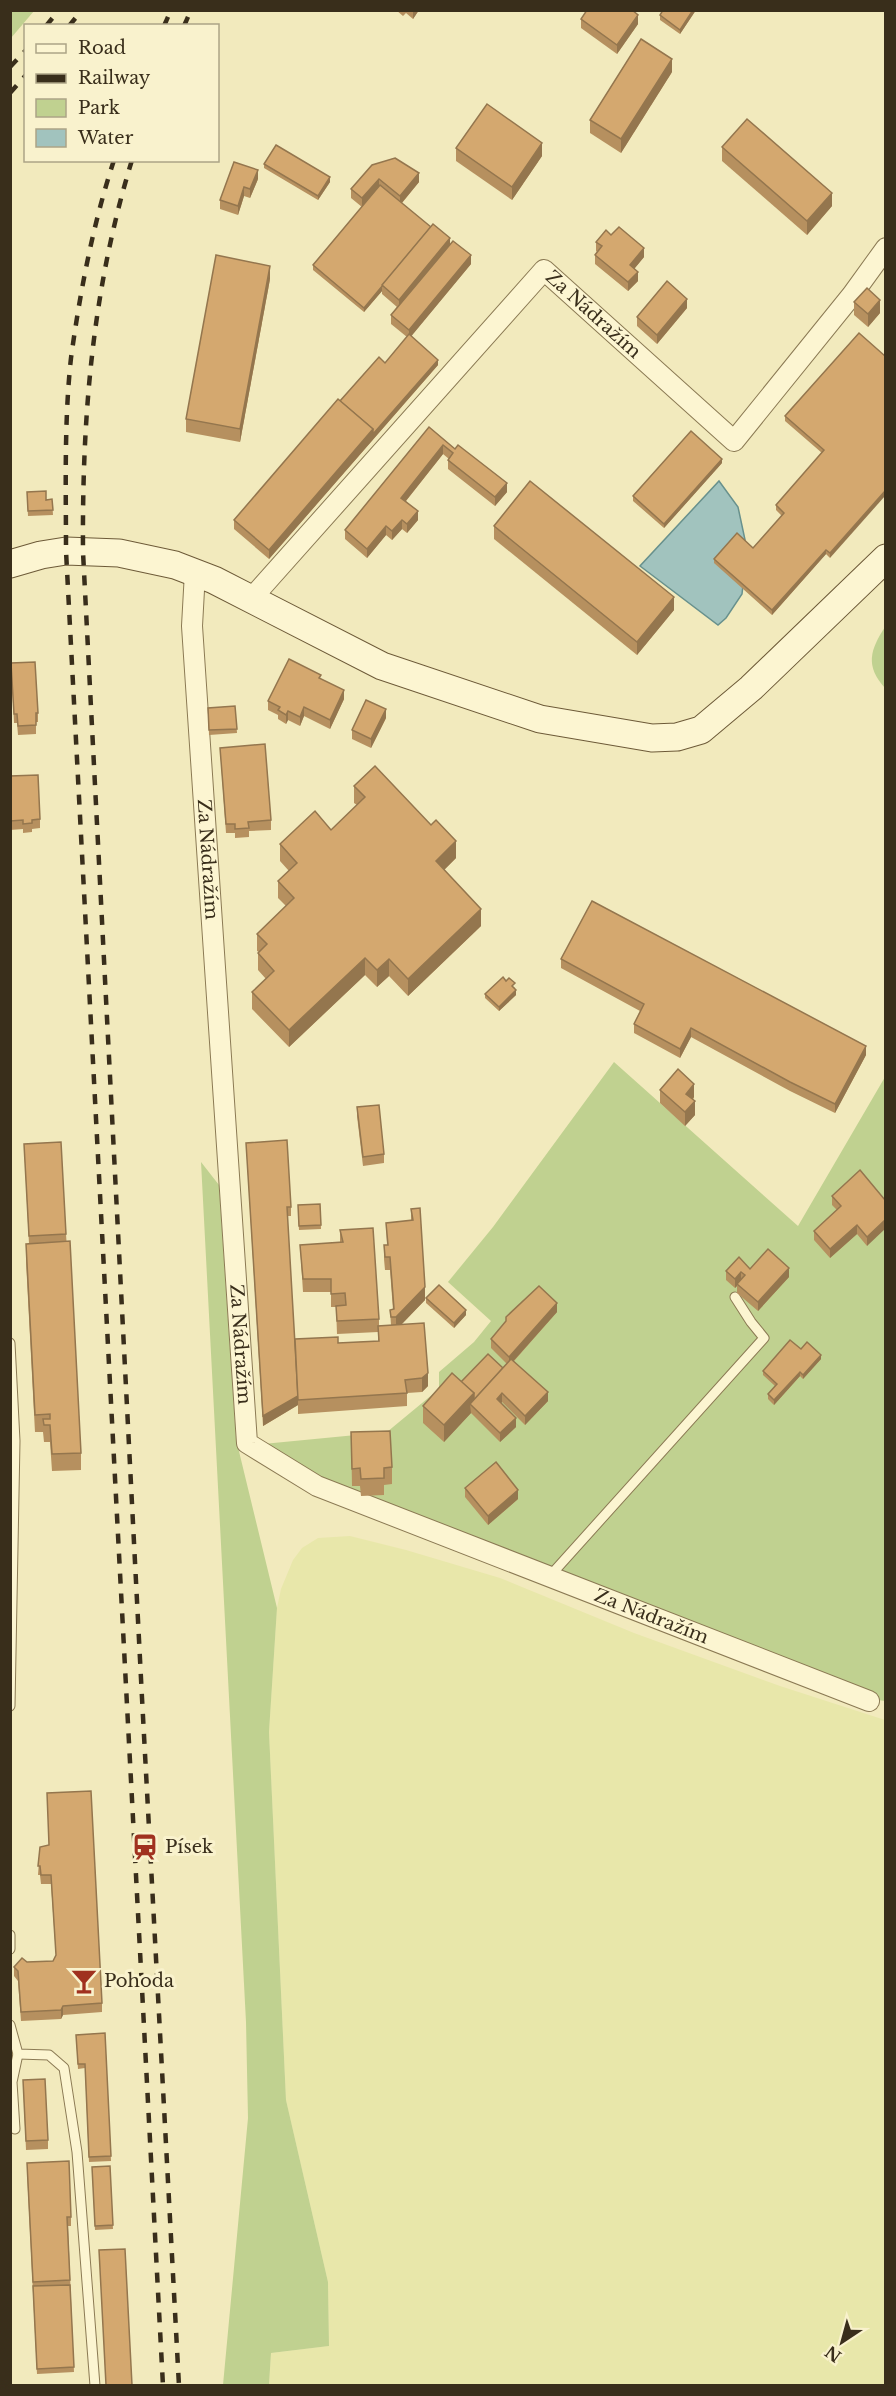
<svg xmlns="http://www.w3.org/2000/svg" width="896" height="2396" font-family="'Libre Baskerville',serif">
	<rect width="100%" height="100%" fill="#f2eabd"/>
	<polygon fill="#e8e7aa" points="350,1536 406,1550 500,1578 634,1633 780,1686 885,1720 885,2385 269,2386 271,2353 329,2346 328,2282 286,2100 269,1732 277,1608 281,1589 293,1560 302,1548 318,1538"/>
	<g fill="#c0d190">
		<polygon points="11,10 34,11 11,38 10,11"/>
		<path d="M885,627v61c-20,-22 -15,-38 0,-61z"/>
		<polygon points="614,1062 798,1226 885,1077 885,1701 847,1696 375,1511 263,1444 387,1432 439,1389 439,1372 474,1342 491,1321 448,1282 493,1227"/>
		<polygon points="201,1162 219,1185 236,1439 277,1608 269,1732 286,2100 328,2282 329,2346 271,2353 269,2385 223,2385 248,2118 246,2022"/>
	</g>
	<polygon fill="#a1c3be" stroke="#68918d" stroke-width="1.5" points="719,481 738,507 747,549 742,594 726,618 718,625 640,566"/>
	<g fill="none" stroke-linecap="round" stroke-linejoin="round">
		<g stroke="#8b7a54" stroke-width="11">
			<g id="service">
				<polyline points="10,1343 15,1441 10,1706"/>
				<polyline points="549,1577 764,1338 751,1322 735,1297"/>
				<polyline points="10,1935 10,1949"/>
				<polyline points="10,2025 18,2054 49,2055 64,2068 77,2152 95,2386"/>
				<polyline points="15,2129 12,2082 18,2054"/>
			</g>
		</g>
		<g stroke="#8b7a54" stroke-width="22">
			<g id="minor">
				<path id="s1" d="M195,572l-3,54 55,817 70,43 552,215"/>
				<path id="s2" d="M251,599l293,-329 190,171 118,-146 34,-47"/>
			</g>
		</g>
		<g stroke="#6d5a38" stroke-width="29">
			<polyline id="secondary" points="10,564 41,555 66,551 119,553 175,565 214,580 382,666 540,719 652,738 677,737 701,730 751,688 886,558"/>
		</g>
		<use href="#service" stroke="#fcf5d1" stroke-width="9"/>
		<use href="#minor" stroke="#fcf5d1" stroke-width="20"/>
		<use href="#secondary" stroke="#fcf5d1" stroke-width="27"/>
		<g stroke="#392e1b" stroke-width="4.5" stroke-dasharray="10 10" stroke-linecap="butt">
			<polyline points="46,26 59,10"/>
			<polyline points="69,26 82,10"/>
			<polyline points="164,26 171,10"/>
			<polyline points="184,26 191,10"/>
			<polyline points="10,67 26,50"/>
			<polyline points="10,93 26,75"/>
			<path d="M114,160c-21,64 -34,132 -43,198 -7,64 -5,129 -5,193l97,1835"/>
			<path d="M132,160c-40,130 -50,258 -49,392l59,1146 37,688"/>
		</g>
	</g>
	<g fill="#b6905f">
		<polygon points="396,10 419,10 413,19 406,13 403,16"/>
		<polygon points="663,10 696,10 680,34 660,20 660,15"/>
		<polygon points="581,19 638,24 617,54 581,28"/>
		<polygon points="672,72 621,153 590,133 590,120"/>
		<polygon points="722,147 832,206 807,235 722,161"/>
		<polygon points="456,148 542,156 512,200 456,161"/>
		<polygon points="264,164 330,182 318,200 264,168"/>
		<polygon points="372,165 419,182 402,203 450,244 471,264 411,336 438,365 269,559 234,529 234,520 340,401 385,363 407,337 391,324 391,315 397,307 382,294 382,291 364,312 313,270 313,265 362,207 351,198 351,189"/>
		<polygon points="258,179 250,198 244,196 238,215 220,209 220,200"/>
		<polygon points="611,235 644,257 634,269 638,281 628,291 595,264 595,255 597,252 596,251 596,242"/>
		<polygon points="270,279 240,442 186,432 186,419"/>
		<polygon points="854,302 880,313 868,327 854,315"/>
		<polygon points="687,308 657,344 637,326 637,317"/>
		<polygon points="859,333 830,558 826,554 772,615 714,563 714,559 753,548 782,516 776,510 776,505 822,453 785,421 785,416"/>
		<polygon points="429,427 507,492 495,506 448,469 448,460 449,459 443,454 406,501 418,520 407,533 402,529 392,540 386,535 367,558 345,539 345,530"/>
		<polygon points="722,463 664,528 633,501 633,496"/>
		<polygon points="27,492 46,500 52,499 53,515 28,516"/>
		<polygon points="494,526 674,610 637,655 494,539"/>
		<polygon points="11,663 38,713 38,722 36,722 36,734 18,735 17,723 14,723"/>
		<polygon points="321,679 344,699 330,729 304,716 300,726 288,720 286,724 278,719 278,715 268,710 268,701"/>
		<polygon points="235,706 237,733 209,735 208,708"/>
		<polygon points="386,718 371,748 352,739 352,730"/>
		<polygon points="220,748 271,820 271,830 249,831 249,837 235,838 235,833 226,833"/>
		<polygon points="10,776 40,819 40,828 32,829 32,832 23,833 23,829 10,830"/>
		<polygon points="354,786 456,858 444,870 481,926 408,996 389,976 377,987 365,975 289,1047 252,1009 252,992 266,979 258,970 258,953 259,952 257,951 257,934 286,906 278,898 278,881 289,871 280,861 280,844 331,830 357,805 354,803"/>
		<polygon points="561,959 866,1055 835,1113 790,1091 691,1037 680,1058 634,1033 634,1024 640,1011 561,968"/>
		<polygon points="506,981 515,988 514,989 516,995 499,1011 485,998 485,994"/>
		<polygon points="660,1090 694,1097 693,1100 695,1115 685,1126 660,1103"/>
		<polygon points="357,1107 384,1154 384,1163 363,1166 357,1116"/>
		<polygon points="246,1143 291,1207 291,1216 287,1216 295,1349 338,1343 378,1341 378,1332 337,1334 336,1307 331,1307 331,1292 303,1292 300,1245 340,1243 340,1230 379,1319 379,1326 391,1325 390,1310 393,1310 390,1270 385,1270 384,1259 384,1245 387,1245 386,1223 411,1221 411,1209 425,1300 401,1325 428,1386 422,1392 407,1393 407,1406 298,1414 298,1405 263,1426"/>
		<polygon points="24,1144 66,1234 81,1453 81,1470 52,1471 50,1442 44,1442 43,1432 35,1432 26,1261 26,1244 29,1244"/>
		<polygon points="832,1196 885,1200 867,1246 857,1234 830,1258 814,1240 814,1231 837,1210 832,1205"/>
		<polygon points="320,1204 321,1229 299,1230 298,1210"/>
		<polygon points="750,1269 789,1277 758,1311 737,1293 737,1286 735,1288 726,1280 726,1271"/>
		<polygon points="426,1298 466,1315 454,1328 426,1303"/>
		<polygon points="557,1312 514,1361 548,1401 525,1425 502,1402 501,1403 516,1427 500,1442 471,1413 444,1442 423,1423 423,1406 461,1382 503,1368 507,1364 491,1348 491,1339 506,1322 506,1317"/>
		<polygon points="801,1349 821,1359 803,1379 800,1376 774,1405 768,1399 768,1394 775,1386 763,1375 763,1371"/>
		<polygon points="351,1432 392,1467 392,1484 384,1485 384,1495 361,1496 360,1486 352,1486"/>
		<polygon points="465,1488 518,1499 488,1525 465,1497"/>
		<polygon points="40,1847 102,2003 102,2012 63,2015 61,2019 21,2021 18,1981 14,1976 14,1967 27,1962 53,1961 56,1956 51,1884 41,1884 40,1875 38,1875"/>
		<polygon points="105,2033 111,2161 89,2162 85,2068 78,2069 76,2035"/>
		<polygon points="23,2080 48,2140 48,2149 26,2150"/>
		<polygon points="110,2166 113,2229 95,2230 92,2167"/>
		<polygon points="27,2172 71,2217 71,2226 68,2226 74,2372 37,2374"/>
	</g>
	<g fill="#94764e">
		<polygon points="413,10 419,10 413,19"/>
		<polygon points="693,10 696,10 680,34 680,30"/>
		<polygon points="638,15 638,24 617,54 617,45"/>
		<polygon points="672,59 672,72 621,153 621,139"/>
		<polygon points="542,143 542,156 512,200 512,187"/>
		<polygon points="258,170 258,179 250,198 250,189"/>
		<polygon points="419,173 419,182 400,205 400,196"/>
		<polygon points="330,177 330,182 318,200 318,196"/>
		<polygon points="379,179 379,188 362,207 362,198"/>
		<polygon points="244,187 244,196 238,215 238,206"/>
		<polygon points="832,193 832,206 807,235 807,221"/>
		<polygon points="450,238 450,247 399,309 399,300"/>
		<polygon points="644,248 644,257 630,274 630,265"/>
		<polygon points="471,255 471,264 409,339 409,330"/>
		<polygon points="270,266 270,279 240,442 240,429"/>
		<polygon points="638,272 638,281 628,291 628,282"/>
		<polygon points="382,287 382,291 364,312 364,308"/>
		<polygon points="687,299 687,308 657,344 657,335"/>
		<polygon points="880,300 880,313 868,327 868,314"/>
		<polygon points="438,360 438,365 269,559 269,550 373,429"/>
		<polygon points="443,445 443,454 401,507 401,498"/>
		<polygon points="722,459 722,463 664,528 664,524"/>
		<polygon points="507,483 507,492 495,506 495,497"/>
		<polygon points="885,491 885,496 830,558 830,553"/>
		<polygon points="418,511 418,520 407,533 407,524"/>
		<polygon points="402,520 402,529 392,540 392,531"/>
		<polygon points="386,526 386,535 367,558 367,549"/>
		<polygon points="826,550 826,554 772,615 772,610"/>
		<polygon points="674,597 674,610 637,655 637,642"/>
		<polygon points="344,690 344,699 330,729 330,720"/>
		<polygon points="304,707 304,716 300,726 300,717"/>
		<polygon points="386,709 386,718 371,748 371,739"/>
		<polygon points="288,711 288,720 286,724 286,715"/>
		<polygon points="456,841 456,858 436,878 436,861"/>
		<polygon points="481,909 481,926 408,996 408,979"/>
		<polygon points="365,958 365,975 289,1047 289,1030"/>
		<polygon points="389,959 389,976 377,987 377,970"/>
		<polygon points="516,990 516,995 499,1011 499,1007"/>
		<polygon points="691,1028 691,1037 680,1058 680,1049"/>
		<polygon points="866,1046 866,1055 835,1113 835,1104"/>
		<polygon points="694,1084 694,1097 686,1107 686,1094"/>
		<polygon points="695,1101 695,1115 685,1126 685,1112"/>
		<polygon points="885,1220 885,1229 867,1246 867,1237"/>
		<polygon points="857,1225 857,1234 830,1258 830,1249"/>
		<polygon points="789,1268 789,1277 758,1311 758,1302"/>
		<polygon points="741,1272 741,1281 737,1284 737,1286 735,1288 735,1279"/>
		<polygon points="425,1287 425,1300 396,1330 396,1317"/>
		<polygon points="557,1303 557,1312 509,1366 509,1357"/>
		<polygon points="466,1310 466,1315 454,1328 454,1323"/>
		<polygon points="821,1355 821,1359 803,1379 803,1375"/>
		<polygon points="800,1372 800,1376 774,1405 774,1400"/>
		<polygon points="428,1373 428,1386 422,1392 422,1378"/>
		<polygon points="548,1392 548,1401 525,1425 525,1416"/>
		<polygon points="474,1393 474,1404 470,1404 471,1413 444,1442 444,1425"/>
		<polygon points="502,1393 502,1402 497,1408 497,1399"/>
		<polygon points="298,1396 298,1405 263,1426 263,1416"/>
		<polygon points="516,1418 516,1427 500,1442 500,1433"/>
		<polygon points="518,1490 518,1499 488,1525 488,1516"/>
		<polygon points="63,2006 63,2015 61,2019 61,2010"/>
	</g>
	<g fill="#d4a86f" stroke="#94764e" stroke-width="1.5">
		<polygon points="587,10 632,10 638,15 617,45 581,19"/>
		<polygon points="663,10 693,10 680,30 660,15"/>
		<polygon points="641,39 672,59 621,139 590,120"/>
		<polygon points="487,104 542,143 512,187 456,148"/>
		<polygon points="747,119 832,193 807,221 722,147"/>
		<polygon points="276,145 330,177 318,196 264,164"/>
		<polygon points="395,158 419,173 400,196 379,179 362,198 351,189 372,165"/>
		<polygon points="234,162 258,170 250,189 244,187 238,206 220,200"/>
		<polygon points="380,185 431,227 364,308 313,265"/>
		<polygon points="433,224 450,238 399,300 382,285"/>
		<polygon points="619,227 644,248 630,265 638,272 628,282 595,255 602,246 596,242 606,230 611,235"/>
		<polygon points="453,241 471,255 409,330 391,315"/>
		<polygon points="216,255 270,266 240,429 186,419"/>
		<polygon points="667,281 687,299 657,335 637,317"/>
		<polygon points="867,288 880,300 868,314 854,302"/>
		<polygon points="859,333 885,356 885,491 830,553 826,550 772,610 714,559 737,533 753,548 784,513 776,505 824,450 785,416"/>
		<polygon points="409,334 438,360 373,434 373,429 340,401 379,357 385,363"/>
		<polygon points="338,399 373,429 269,550 234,520"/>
		<polygon points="429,427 455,449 458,445 507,483 495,497 448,460 453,453 443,445 401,498 418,511 407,524 402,520 392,531 386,526 367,549 345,530"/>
		<polygon points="691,431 722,459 664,524 633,496"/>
		<polygon points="530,481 674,597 637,642 494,526"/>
		<polygon points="46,491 46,500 52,499 53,510 28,511 27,492"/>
		<polygon points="289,659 321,675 319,678 344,690 330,720 304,707 300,717 288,711 286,715 278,710 280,707 268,701"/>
		<polygon points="35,662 38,713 36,713 36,725 18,726 17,714 14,714 11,663"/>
		<polygon points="366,700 386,709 371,739 352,730"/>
		<polygon points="235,706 237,729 209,730 208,708"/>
		<polygon points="265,744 271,820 248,822 249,828 235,829 235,824 226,824 220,748"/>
		<polygon points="375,766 431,825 436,820 456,841 436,861 481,909 408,979 389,959 377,970 365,958 289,1030 252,992 274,971 258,953 267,944 257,934 294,898 278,881 297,863 280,844 315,811 331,830 365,797 354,786"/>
		<polygon points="38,775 40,819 32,820 32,823 23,824 23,820 10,821 10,776"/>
		<polygon points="592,901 866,1046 835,1104 790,1082 691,1028 680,1049 634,1024 644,1004 561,959"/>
		<polygon points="503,977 506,981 509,978 515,983 512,986 516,990 499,1007 485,994"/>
		<polygon points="678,1069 694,1084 686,1094 695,1101 685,1112 660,1090"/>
		<polygon points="379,1105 384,1154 363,1157 357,1107"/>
		<polygon points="287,1140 291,1207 287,1207 298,1396 263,1416 246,1143"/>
		<polygon points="61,1142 66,1234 29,1236 24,1144"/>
		<polygon points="860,1170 885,1200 885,1220 867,1237 857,1225 830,1249 814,1231 841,1206 832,1196"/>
		<polygon points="320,1204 321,1225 299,1226 298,1205"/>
		<polygon points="420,1208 425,1287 396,1317 391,1317 390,1310 394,1309 390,1257 385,1257 384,1245 388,1245 386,1223 413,1220 411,1209"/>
		<polygon points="373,1228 379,1319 337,1321 336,1306 346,1305 345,1293 331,1294 331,1279 303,1279 300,1245 343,1242 340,1230"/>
		<polygon points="70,1241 81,1453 52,1454 50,1425 44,1425 43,1419 50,1419 50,1414 35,1415 26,1244"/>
		<polygon points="768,1249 789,1268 758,1302 737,1284 745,1275 741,1272 735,1279 726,1271 739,1257 750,1269"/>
		<polygon points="439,1285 466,1310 454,1323 426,1298"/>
		<polygon points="539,1286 557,1303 509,1357 491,1339 506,1321 506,1317"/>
		<polygon points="424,1323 428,1373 422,1378 405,1380 407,1393 298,1400 295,1339 338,1337 338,1343 379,1341 378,1326"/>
		<polygon points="790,1340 801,1349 807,1342 821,1355 803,1375 800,1372 774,1400 768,1394 777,1384 763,1371"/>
		<polygon points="488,1354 503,1368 474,1400 474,1393 461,1382"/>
		<polygon points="511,1359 548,1392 525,1416 502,1393 497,1399 516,1418 500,1433 470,1404"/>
		<polygon points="452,1373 474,1393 444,1425 423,1406"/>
		<polygon points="390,1431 392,1467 384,1468 384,1478 361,1479 360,1468 352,1469 351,1432"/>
		<polygon points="496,1462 518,1490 488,1516 465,1488"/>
		<polygon points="91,1791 102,2003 63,2006 61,2010 21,2012 18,1971 14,1967 22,1958 27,1962 53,1961 56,1955 51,1875 41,1875 40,1866 38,1866 40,1847 49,1845 47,1793"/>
		<polygon points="105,2033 111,2156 89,2157 85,2064 78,2064 76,2035"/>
		<polygon points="45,2079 48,2140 26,2141 23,2080"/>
		<polygon points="69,2161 71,2217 67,2217 70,2280 33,2282 27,2163"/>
		<polygon points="110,2166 113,2225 95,2226 92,2167"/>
		<polygon points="125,2249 132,2385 106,2385 99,2250"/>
		<polygon points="70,2285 74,2367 37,2369 33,2286"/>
	</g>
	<defs>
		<g id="station-bare" transform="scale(2.07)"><path d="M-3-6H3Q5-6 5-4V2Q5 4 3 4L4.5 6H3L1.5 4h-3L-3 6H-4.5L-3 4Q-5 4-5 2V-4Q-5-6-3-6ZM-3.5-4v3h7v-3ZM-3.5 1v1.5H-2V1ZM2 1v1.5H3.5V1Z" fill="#a0311f" stroke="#f9f2cd" stroke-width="2.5" paint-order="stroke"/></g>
		<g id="bar-bare" transform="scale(2.07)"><path d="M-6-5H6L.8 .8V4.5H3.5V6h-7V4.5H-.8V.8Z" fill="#a0311f" stroke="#f9f2cd" stroke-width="2.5" paint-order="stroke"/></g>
	</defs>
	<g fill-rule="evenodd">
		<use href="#station-bare" x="145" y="1847"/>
		<use href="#bar-bare" x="84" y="1981"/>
	</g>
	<g text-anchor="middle" stroke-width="6" stroke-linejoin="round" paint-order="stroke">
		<g font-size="18" fill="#392e1b" stroke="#f9f2cd">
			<text dy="6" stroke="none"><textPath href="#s2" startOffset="507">Za Nádražím</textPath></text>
			<text dy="6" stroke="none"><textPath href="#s1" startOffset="288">Za Nádražím</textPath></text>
			<text dy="6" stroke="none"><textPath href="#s1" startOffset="774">Za Nádražím</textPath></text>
			<text dy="6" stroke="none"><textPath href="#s1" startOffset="1314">Za Nádražím</textPath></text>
		</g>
		<g font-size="18" fill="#392e1b" stroke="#f9f2cd" text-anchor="start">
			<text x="165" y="1853">Písek</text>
			<text x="104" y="1987">Pohoda</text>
		</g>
	</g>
	<rect width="896" height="2396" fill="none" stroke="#392e1b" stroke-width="24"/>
	<rect x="24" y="24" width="195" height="138" fill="#f9f2cd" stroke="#aca486" stroke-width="1.5"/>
	<rect x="36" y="44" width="30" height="9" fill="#fcf5d1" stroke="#aca486" stroke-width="1.5"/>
	<text x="78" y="54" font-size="18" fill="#392e1b">Road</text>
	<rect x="36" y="74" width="30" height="9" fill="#392e1b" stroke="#aca486" stroke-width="1.5"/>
	<text x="78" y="84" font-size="18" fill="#392e1b">Railway</text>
	<rect x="36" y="99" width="30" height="18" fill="#c0d190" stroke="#aca486" stroke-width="1.5"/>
	<text x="78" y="114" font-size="18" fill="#392e1b">Park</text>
	<rect x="36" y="129" width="30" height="18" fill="#a1c3be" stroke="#aca486" stroke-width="1.5"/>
	<text x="78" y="144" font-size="18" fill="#392e1b">Water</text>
	<g transform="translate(842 2342) rotate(216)" stroke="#f9f2cd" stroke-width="4.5" paint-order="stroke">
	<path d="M0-4.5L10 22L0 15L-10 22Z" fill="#392e1b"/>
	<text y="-9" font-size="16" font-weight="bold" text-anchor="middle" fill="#392e1b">N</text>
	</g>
</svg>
